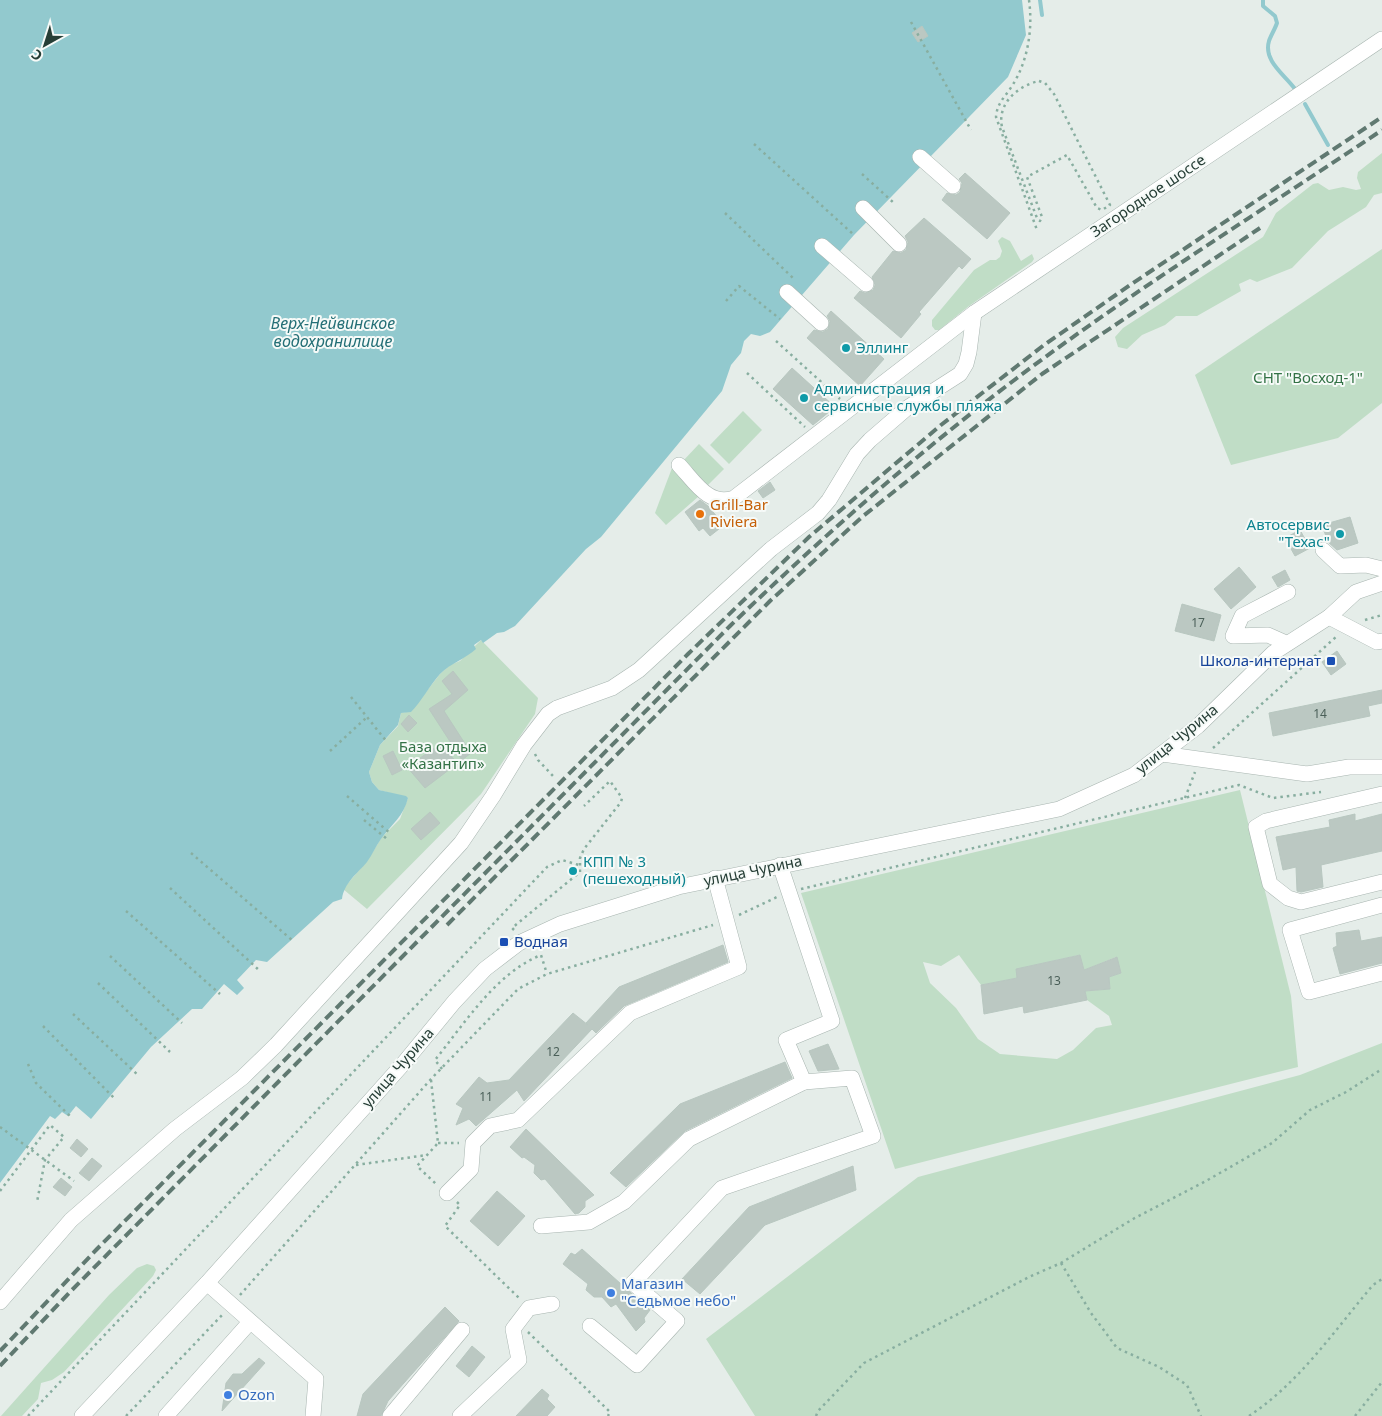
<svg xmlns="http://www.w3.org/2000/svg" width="1382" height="1416" font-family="'Noto Sans',sans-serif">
	<rect width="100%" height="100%" fill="#e5ede9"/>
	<g fill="#c0ddc6" fill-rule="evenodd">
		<polygon points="1382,153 1382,193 1374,195 1366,207 1328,231 1292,268 1257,282 1250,279 1239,284 1241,291 1197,316 1176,316 1165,325 1142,335 1127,349 1118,347 1115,337 1123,328 1263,237 1276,213 1313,184 1318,183 1329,190 1343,187 1356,190 1361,189 1357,178 1358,172"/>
		<polygon points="1002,237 1010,241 1021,261 1032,254 1034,259 1032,262 969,306 939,330 935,330 932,326 932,320 974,270 990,260 996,260 1000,257 1002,251 998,241"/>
		<polygon points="1382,249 1382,403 1338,438 1231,465 1195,375"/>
		<polygon points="743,411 762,430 729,464 710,445"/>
		<polygon points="699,444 724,469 708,485 683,461"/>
		<polygon points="672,468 699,496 666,525 655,513"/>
		<polygon points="481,640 538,698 535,714 481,794 367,909 343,889 367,861 382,837 400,819 408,798 379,790 372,782 369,772 380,745 398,726 401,713 411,711 440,674 450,665 460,661"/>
		<path d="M1240,790l51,206 7,71 -403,102 -94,-276zM959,955l22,30 36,-7v-9l62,-14 5,15 32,-13 5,16 -12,4 1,12 -25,2 2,9 22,16 3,9 -16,3 -23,22 -16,9 -57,-5 -22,-15 -22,-31 -26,-25 -7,-21 18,4z"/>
		<polygon points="1382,1043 1382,1416 755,1416 706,1339 918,1177 1300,1075"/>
		<polygon points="147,1264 154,1266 156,1270 153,1276 64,1372 52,1380 41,1383 38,1399 22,1416 1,1416 109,1295 137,1268"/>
	</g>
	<path fill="#92c9ce" d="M0,0h1022l4,35 -18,42 -154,158 -84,97 -10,4 -9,-2 -7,7 -3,12 -10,12 -9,26 -121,146 -15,12 -71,77 -11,6 -7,1 -14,10 -2,-3 -7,5 2,4c-11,10 -25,14 -36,25 -10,11 -19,28 -29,38l-10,1 -3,12 -18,20 -11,27 3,10 7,8 27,6 2,2c-4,18 -17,27 -27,41 -5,7 -9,16 -14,23 -10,12 -23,21 -25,37l-9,3 -66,60 -11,-2 -19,20 7,8 -7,7 -13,-11 -22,25h-10l-41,38 -60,72 -15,-13 -8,10 -6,-4 -7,7 -5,-3 -50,67z"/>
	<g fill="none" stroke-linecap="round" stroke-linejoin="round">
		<g stroke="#92c9ce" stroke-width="4">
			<polyline points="1040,0 1042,15"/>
			<path d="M1263,0v6l12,10 2,7c-2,6 -6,12 -8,18 -6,20 16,34 26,48"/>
			<polyline points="1305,104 1328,145"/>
		</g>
	</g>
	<g fill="#bbc8c2" stroke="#b8c7c0">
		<polygon points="922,26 928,36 918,42 912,33"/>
		<polygon points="965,173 1010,213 987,239 942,200 947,193 956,195 960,192 962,183 959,179"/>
		<polygon points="924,218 971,259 962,269 959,266 919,312 921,314 901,338 854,298 860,291 865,293 873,290 875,285 872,277 893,251 901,253 906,250 908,242 905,236"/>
		<polygon points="831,311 884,359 860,386 807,338 814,330 823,332 828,329 830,321 827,316"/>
		<polygon points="792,368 835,407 813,425 773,389"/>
		<polygon points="770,482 775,490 763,498 758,491"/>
		<polygon points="700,500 708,506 724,525 710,536 703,528 699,531 685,512"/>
		<polygon points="1350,517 1358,543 1337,550 1328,542 1322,525"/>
		<polygon points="1300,530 1310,548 1295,556 1285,538"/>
		<polygon points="1239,567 1256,587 1231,609 1214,589"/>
		<polygon points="1285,570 1290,580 1278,587 1272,577"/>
		<polygon points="1182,604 1221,615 1214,641 1175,631"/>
		<polygon points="1337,651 1346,664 1331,675 1322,662"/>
		<polygon points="453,671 468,690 444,711 471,753 462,760 429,709 452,694 442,681"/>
		<polygon points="1382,690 1382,703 1368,706 1370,716 1273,736 1269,713"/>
		<polygon points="409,715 417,723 408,732 401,724"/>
		<polygon points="439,745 458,763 425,788 407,767"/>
		<polygon points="393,751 402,770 392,775 383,756"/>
		<polygon points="430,812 440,823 421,840 411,829"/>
		<polygon points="1355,814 1355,821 1382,814 1382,851 1321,865 1323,887 1301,892 1297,891 1296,867 1283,870 1276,837 1330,827 1329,820"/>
		<polygon points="1359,930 1361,941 1382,937 1382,963 1340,974 1333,948 1337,946 1336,933"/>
		<polygon points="723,945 728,962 624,1006 596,1033 592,1029 524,1101 517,1090 476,1126 469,1119 456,1125 463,1108 456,1104 479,1077 487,1083 509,1080 573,1013 588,1025 586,1023 619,987"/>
		<polygon points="1080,955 1084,970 1117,957 1121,973 1109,977 1110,989 1085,991 1087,1000 1024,1013 1023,1006 984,1014 981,985 1017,978 1016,969"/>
		<polygon points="828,1044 839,1069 818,1071 809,1051"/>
		<polygon points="785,1062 792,1078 685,1131 626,1187 610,1173 680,1104"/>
		<polygon points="526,1129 594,1195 585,1201 585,1207 579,1213 575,1214 545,1179 541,1180 534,1173 535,1165 524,1157 522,1158 510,1147"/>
		<polygon points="77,1139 88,1149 81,1157 70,1148"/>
		<polygon points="92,1158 102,1166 89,1181 79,1173"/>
		<polygon points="853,1166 856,1190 765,1225 700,1294 682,1279 749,1207"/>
		<polygon points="61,1178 72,1187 65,1196 53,1187"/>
		<polygon points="497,1191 525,1216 498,1246 470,1221"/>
		<polygon points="582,1249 650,1310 644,1318 645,1322 636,1331 616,1304 611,1307 602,1297 594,1297 586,1290 588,1284 563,1264 571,1253 575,1255"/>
		<polygon points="445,1307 459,1321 388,1401 381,1416 357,1416 363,1394"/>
		<polygon points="472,1346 485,1357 469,1377 456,1366"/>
		<polygon points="259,1358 265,1363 222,1411 226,1383 233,1374 242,1374"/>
		<polygon points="542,1389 549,1395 547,1399 555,1407 547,1416 516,1416"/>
	</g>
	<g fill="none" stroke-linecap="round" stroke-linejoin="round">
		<g stroke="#a8b5b0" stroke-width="16">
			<g id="minor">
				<polyline points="920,157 953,186"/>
				<polyline points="863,208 899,244"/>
				<polyline points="822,246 866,284"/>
				<polyline points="787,292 821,323"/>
				<path d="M679,465c16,17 30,42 55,33l240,-185 408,-274"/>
				<polyline points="1323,550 1340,566 1366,565 1382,569"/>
				<polyline points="1329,617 1377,642 1382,641"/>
				<polyline points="1286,643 1268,635 1233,636 1242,616 1288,592"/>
				<polyline points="1162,754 1307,774 1349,767 1382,767"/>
				<polyline points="1382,794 1266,821 1256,827 1270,884 1288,898 1301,902 1382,882"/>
				<polyline points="1382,905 1290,930 1309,992 1382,973"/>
				<polyline points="447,1193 471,1169 473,1143 490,1126 518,1120 630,1013 739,967 715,878"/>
				<polyline points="541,1226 589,1222 624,1202 689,1139 804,1082 786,1040 832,1021 780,865"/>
				<polyline points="207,1283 316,1379 313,1416"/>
				<polyline points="0,1302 71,1220 175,1129 242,1078 276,1045 461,843 493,796 524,745 548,714 557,708 612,688 639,670 771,549 818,513 829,500 857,454 870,440 907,408 960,374 966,364 969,352 974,313"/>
				<polyline points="590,1326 637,1365 677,1321 633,1283 722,1188 873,1136 852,1078 804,1082"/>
				<polyline points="82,1416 207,1283 403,1064 454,1002 485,969 519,943 560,924 678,887 1059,809 1134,775 1198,726 1273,653 1329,617 1356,592 1382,583"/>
				<polyline points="166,1416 250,1322"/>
				<polyline points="390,1416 462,1330"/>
				<polyline points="460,1416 519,1360 513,1329 529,1308 552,1304"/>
			</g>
		</g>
		<g stroke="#88aea0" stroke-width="2.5" stroke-dasharray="2.5 4" stroke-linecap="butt">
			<path d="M1029,0c4,29 -1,61 -17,86 -7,11 -15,17 -16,31l41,113"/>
			<polyline points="911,22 971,130"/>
			<path d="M1039,81l6,2 9,11 56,111 -8,5 -5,-2 -30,-53 -40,22 15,40 -2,4 -3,-3 -35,-91c-5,-23 15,-41 37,-46z"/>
			<polyline points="754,144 854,235"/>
			<polyline points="862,174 895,204"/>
			<polyline points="725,213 793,278"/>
			<polyline points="726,301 739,286 780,319"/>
			<polyline points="776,341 840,399"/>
			<polyline points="747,373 805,427"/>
			<polyline points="1365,620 1382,615"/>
			<polyline points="351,697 387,742"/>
			<polyline points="1213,748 1337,636"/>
			<polyline points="330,751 366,718"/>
			<polyline points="535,754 538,760 553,776"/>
			<polyline points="347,796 391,834"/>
			<polyline points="1185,798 1195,772"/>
			<polyline points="364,820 387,839"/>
			<polyline points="191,853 293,941"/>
			<polyline points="170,888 260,971"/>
			<polyline points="801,889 1239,785 1273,798 1321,792"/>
			<polyline points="126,911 220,994"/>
			<polyline points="739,915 777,897"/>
			<polyline points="514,930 512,928 580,872 580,858 584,849 621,802 622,798 610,781 584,806"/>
			<polyline points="110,956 182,1023"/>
			<polyline points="98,983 170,1052"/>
			<polyline points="73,1014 139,1076"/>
			<polyline points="43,1026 114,1098"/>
			<polyline points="28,1064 36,1083 72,1118"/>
			<path d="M442,1069l-7,-9c30,-37 61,-87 106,-105l6,19"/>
			<polyline points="431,1080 438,1143 417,1166 436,1184"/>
			<polyline points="0,1127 74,1181"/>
			<polyline points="438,1143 459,1143"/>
			<polyline points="356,1165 427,1155"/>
			<polyline points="0,1191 50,1125 64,1137 45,1160 37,1202"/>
			<polyline points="457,1202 460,1205 445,1226 519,1298"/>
			<polyline points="1061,1263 1091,1313 1117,1348 1159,1367 1187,1385 1201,1416"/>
			<polyline points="240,1295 431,1079 518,989 547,974 713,925"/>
			<polyline points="528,1332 610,1412 608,1416"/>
			<polyline points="28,1416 547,867 562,860 579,865"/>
			<polyline points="126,1416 223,1314"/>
			<polyline points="816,1416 818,1411 864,1363 1029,1277 1061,1263 1133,1219 1206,1181 1272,1143 1310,1110 1346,1092 1382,1069"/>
			<path d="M1249,1416c51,-34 85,-85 124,-131l9,-6"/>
			<polyline points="1355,1416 1382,1382"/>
		</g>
		<use href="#minor" stroke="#fff" stroke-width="15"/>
		<g stroke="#607971" stroke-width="4" stroke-dasharray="10 5" stroke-linecap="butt">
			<polyline points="447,925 770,601 862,517 1042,374 1260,228"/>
			<polyline points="0,1351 97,1249 688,654 809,537 941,425 1044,345 1133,283 1382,117"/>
			<path d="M0,1366l69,-73 661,-667c91,-88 185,-171 287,-248 117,-88 243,-166 365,-248"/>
		</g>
	</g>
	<g fill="#0f9aa8" stroke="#f6faf8" stroke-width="2">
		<circle cx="846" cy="348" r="5"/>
		<circle cx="804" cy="398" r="5"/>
		<circle cx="1340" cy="534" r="5"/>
		<circle cx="573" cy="871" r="5"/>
	</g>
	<circle fill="#e8710a" stroke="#f6faf8" stroke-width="2" cx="700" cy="514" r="5"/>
	<g fill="#1a4fb4" stroke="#f6faf8" stroke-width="2">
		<rect x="1326" y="656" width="10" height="10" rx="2.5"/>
		<rect x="499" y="937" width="10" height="10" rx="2.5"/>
	</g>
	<g fill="#3f7fe0" stroke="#f6faf8" stroke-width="2">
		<circle cx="611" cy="1293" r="5"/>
		<circle cx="228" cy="1395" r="5"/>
	</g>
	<g text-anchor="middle" stroke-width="4" stroke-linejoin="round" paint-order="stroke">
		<g font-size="12" fill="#4b6059">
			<text x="1198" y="627">17</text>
			<text x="1320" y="718">14</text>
			<text x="1054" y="985">13</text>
			<text x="553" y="1056">12</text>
			<text x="486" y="1101">11</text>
		</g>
		<g font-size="15" fill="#263e36" stroke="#f6faf8">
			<text transform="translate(1148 196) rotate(-34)" y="5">Загородное шоссе</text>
			<text transform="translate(1177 739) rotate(-39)" y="5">улица Чурина</text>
			<text transform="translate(753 871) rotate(-12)" y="5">улица Чурина</text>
			<text transform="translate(398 1068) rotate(-49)" y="5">улица Чурина</text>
		</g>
		<g font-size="15" fill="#0d838f" stroke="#f6faf8" text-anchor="start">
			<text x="856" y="353">Эллинг</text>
			<text x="814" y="394">Администрация и<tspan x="814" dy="17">сервисные службы пляжа</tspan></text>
			<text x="1330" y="530" text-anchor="end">Автосервис<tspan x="1330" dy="17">"Техас"</tspan></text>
			<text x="583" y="867">КПП № 3<tspan x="583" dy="17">(пешеходный)</tspan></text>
		</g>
		<g font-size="15" fill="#337246" stroke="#f6faf8">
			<text x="1308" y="383">СНТ "Восход-1"</text>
			<text x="443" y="752">База отдыха<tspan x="443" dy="17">«Казантип»</tspan></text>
		</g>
		<g font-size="15" fill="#c56008" stroke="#f6faf8" text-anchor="start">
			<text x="710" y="510">Grill-Bar<tspan x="710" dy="17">Riviera</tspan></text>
		</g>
		<g font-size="15" fill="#164399" stroke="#f6faf8" text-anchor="end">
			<text x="1321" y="666">Школа-интернат</text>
			<text x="514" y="947" text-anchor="start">Водная</text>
		</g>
		<g font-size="15" fill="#366cbe" stroke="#f6faf8" text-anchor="start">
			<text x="621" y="1289">Магазин<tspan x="621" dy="17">"Седьмое небо"</tspan></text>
			<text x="238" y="1400">Ozon</text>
		</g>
		<g font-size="16" font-style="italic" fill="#246f76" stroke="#f6faf8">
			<text x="333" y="329">Верх-Нейвинское<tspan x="333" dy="18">водохранилище</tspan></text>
		</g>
	</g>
	<g transform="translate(45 45) rotate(219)" stroke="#f6faf8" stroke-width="4" paint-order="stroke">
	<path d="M0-4L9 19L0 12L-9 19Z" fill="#263e36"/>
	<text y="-8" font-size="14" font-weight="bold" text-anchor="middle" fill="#263e36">С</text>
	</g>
</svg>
